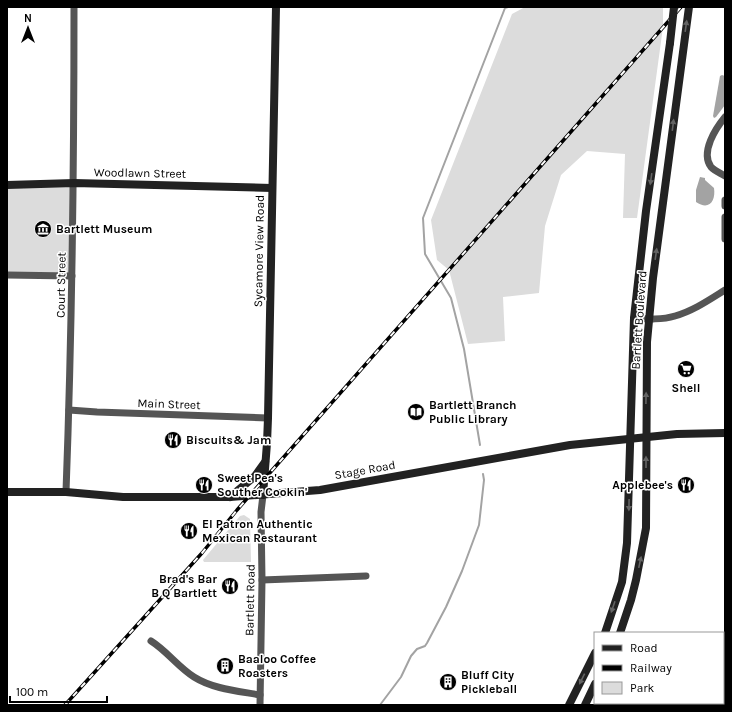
<svg xmlns="http://www.w3.org/2000/svg" width="732" height="712" font-family="Karla,sans-serif">
	<rect width="100%" height="100%" fill="#fff"/>
	<g fill="#dcdcdc">
		<polygon points="525,7 663,7 663,27 637,218 623,218 625,154 587,151 561,175 545,226 539,293 503,297 505,341 468,344 449,270 437,260 431,220 512,14"/>
		<polygon points="74,183 72,276 7,275 7,184"/>
		<polygon points="244,515 250,519 251,562 204,562 203,560 240,516"/>
	</g>
	<g fill="#a3a3a3">
		<polygon points="722,75 725,76 725,105 716,117 714,118 713,116 720,76"/>
		<path d="M700,177l5,1v2l9,8c2,13 -5,23 -18,14v-12z"/>
	</g>
	<g fill="none" stroke-linecap="round" stroke-linejoin="round">
		<g stroke="#a3a3a3" stroke-width="2">
			<polyline points="480,445 464,349 451,298 425,254 423,218 505,8 508,7"/>
			<polyline points="380,705 401,677 411,656 417,649 425,646 427,643 446,607 462,571 479,525 484,480 483,474"/>
		</g>
		<g stroke="#555" stroke-width="7">
			<path d="M725,117c-9,11 -25,35 -14,50 4,4 9,6 14,9"/>
			<polyline points="725,200 725,206"/>
			<polyline points="725,217 725,239"/>
			<polyline points="7,275 72,276"/>
			<path d="M634,318c14,1 28,2 41,-2 18,-5 34,-16 50,-26"/>
			<polyline points="69,410 97,412 268,418"/>
			<path d="M66,492c6,-162 8,-323 8,-485"/>
			<polyline points="262,580 366,576"/>
			<path d="M151,641c16,10 27,26 43,36 19,12 44,14 66,18"/>
			<polyline points="260,705 262,580 261,512 263,495"/>
		</g>
		<g stroke="#222" stroke-width="8">
			<polyline points="7,185 74,183 272,188"/>
			<polyline points="7,492 66,492 123,497 230,497 320,490 570,445 677,434 725,433"/>
			<polyline points="263,495 267,443 268,418 276,7"/>
			<polyline points="230,497 255,476 265,462"/>
			<polyline points="605,633 622,582 627,543 634,318 646,211 670,43"/>
			<polyline points="620,633 631,600 636,580 646,528 647,342 653,278 689,7"/>
			<polyline points="569,705 595,653"/>
			<polyline points="585,705 595,684"/>
		</g>
		<g stroke="#000" stroke-width="3.5">
			<polyline id="rail" points="65,705 202,553 237,510 681,7"/>
		</g>
		<use href="#rail" stroke="#fff" stroke-width="2" stroke-dasharray="6" stroke-linecap="butt"/>
		<polyline stroke="#222" stroke-width="8" points="670,43 674,7"/>
	</g>
	<defs><path id="oneway-solid" d="M-6-.8H1V-3.2L6.5 0L1 3.2V.8H-6Z"/></defs>
	<g fill="#646464">
		<use href="#oneway-solid" transform="translate(686 26) rotate(-82)"/>
		<use href="#oneway-solid" transform="translate(673 125) rotate(-83)"/>
		<use href="#oneway-solid" transform="translate(651 179) rotate(98)"/>
		<use href="#oneway-solid" transform="translate(656 254) rotate(-82)"/>
		<use href="#oneway-solid" transform="translate(646 398) rotate(-89)"/>
		<use href="#oneway-solid" transform="translate(646 462) rotate(-90)"/>
		<use href="#oneway-solid" transform="translate(629 505) rotate(91)"/>
		<use href="#oneway-solid" transform="translate(640 562) rotate(-78)"/>
		<use href="#oneway-solid" transform="translate(613 607) rotate(109)"/>
		<use href="#oneway-solid" transform="translate(582 679) rotate(116)"/>
	</g>
	<defs>
		<g id="museum-disc" transform="scale(0.9)"><circle r="9.5" fill="#000" stroke="#fff"/><path d="M0-6L6-3V-2H-6V-3ZM-5-1h2V3h-2ZM-1-1h2V3h-2ZM3-1h2V3H3ZM-6 4H6V6H-6Z" fill="#fff"/></g>
		<g id="supermarket-disc" transform="scale(0.9)"><circle r="9.5" fill="#000" stroke="#fff"/><path d="M-6-5.5h2.5l.6 2H6L4.5 2H-2.5L-4.4-4H-6ZM-1.5 3.2a1.3 1.3 0 1 0 .1 0ZM3 3.2a1.3 1.3 0 1 0 .1 0Z" fill="#fff"/></g>
		<g id="library-disc" transform="scale(0.9)"><circle r="9.5" fill="#000" stroke="#fff"/><path d="M-6-4Q-3-5.5-.7-3.5V5Q-3 3-6 4ZM6-4Q3-5.5 .7-3.5V5Q3 3 6 4Z" fill="#fff"/></g>
		<g id="restaurant-disc" transform="scale(0.9)"><circle r="9.5" fill="#000" stroke="#fff"/><path d="M-5-6h1v4h1v-4h1v4h1v-4h1v5L-1.5 .5V6h-2V.5L-5-1ZM5-6V6H3V1.5H1.5Q1.5-4 5-6Z" fill="#fff"/></g>
		<g id="building-disc" transform="scale(0.9)"><circle r="9.5" fill="#000" stroke="#fff"/><path d="M-4-6H4V6H1V3H-1V6H-4ZM-2.5-4.3h1.7v1.8h-1.7ZM.8-4.3h1.7v1.8H.8ZM-2.5-1h1.7V.8h-1.7ZM.8-1h1.7V.8H.8Z" fill="#fff"/></g>
	</defs>
	<g fill-rule="evenodd">
		<use href="#museum-disc" x="43" y="229"/>
		<use href="#supermarket-disc" x="686" y="369"/>
		<use href="#library-disc" x="416" y="412"/>
		<use href="#restaurant-disc" x="173" y="440"/>
		<use href="#restaurant-disc" x="204" y="485"/>
		<use href="#restaurant-disc" x="686" y="485"/>
		<use href="#restaurant-disc" x="189" y="531"/>
		<use href="#restaurant-disc" x="230" y="586"/>
		<use href="#building-disc" x="225" y="666"/>
		<use href="#building-disc" x="448" y="682"/>
	</g>
	<g text-anchor="middle" stroke-width="3" stroke-linejoin="round" paint-order="stroke">
		<g font-size="12" fill="#000" stroke="#fff">
			<text transform="translate(140 173) rotate(1)" y="4">Woodlawn Street</text>
			<text transform="translate(259 251) rotate(-89)" y="4">Sycamore View Road</text>
			<text transform="translate(61 285) rotate(-89)" y="4">Court Street</text>
			<text transform="translate(639 320) rotate(-86)" y="4">Bartlett Boulevard</text>
			<text transform="translate(169 404) rotate(2)" y="4">Main Street</text>
			<text transform="translate(365 470) rotate(-10)" y="4">Stage Road</text>
			<text transform="translate(250 600) rotate(-89)" y="4">Bartlett Road</text>
		</g>
		<g font-size="12" font-weight="bold" fill="#000" stroke="#fff" text-anchor="start">
			<text x="56" y="233">Bartlett Museum</text>
			<text x="686" y="392" text-anchor="middle">Shell</text>
			<text x="429" y="409">Bartlett Branch<tspan x="429" dy="14">Public Library</tspan></text>
			<text x="186" y="444">Biscuits&amp; Jam</text>
			<text x="217" y="482">Sweet Pea's<tspan x="217" dy="14">Souther Cookin'</tspan></text>
			<text x="673" y="489" text-anchor="end">Applebee's</text>
			<text x="202" y="528">El Patron Authentic<tspan x="202" dy="14">Mexican Restaurant</tspan></text>
			<text x="217" y="583" text-anchor="end">Brad's Bar<tspan x="217" dy="14">B Q Bartlett</tspan></text>
			<text x="238" y="663">Baaloo Coffee<tspan x="238" dy="14">Roasters</tspan></text>
			<text x="461" y="679">Bluff City<tspan x="461" dy="14">Pickleball</tspan></text>
		</g>
	</g>
	<rect width="732" height="712" fill="none" stroke="#000000" stroke-width="16"/>
	<rect x="594" y="632" width="130" height="72" fill="#ffffff" stroke="#999999"/>
	<rect x="602" y="645" width="20" height="6" fill="#222222" stroke="#999999"/>
	<text x="630" y="652" font-size="12" fill="#000000">Road</text>
	<rect x="602" y="665" width="20" height="6" fill="#000000" stroke="#999999"/>
	<text x="630" y="672" font-size="12" fill="#000000">Railway</text>
	<rect x="602" y="682" width="20" height="12" fill="#dcdcdc" stroke="#999999"/>
	<text x="630" y="692" font-size="12" fill="#000000">Park</text>
	<g transform="translate(28 28)" stroke="#ffffff" stroke-width="3" paint-order="stroke">
	<path d="M0-3L7 15L0 10L-7 15Z" fill="#000000"/>
	<text y="-6" font-size="11" font-weight="bold" text-anchor="middle" fill="#000000">N</text>
	</g>
	<path d="M10 696v6h97v-6" fill="none" stroke="#000000" stroke-width="2"/>
	<text x="16" y="696" font-size="12" fill="#000000" stroke="#ffffff" stroke-width="3" paint-order="stroke">100 m</text>
</svg>
